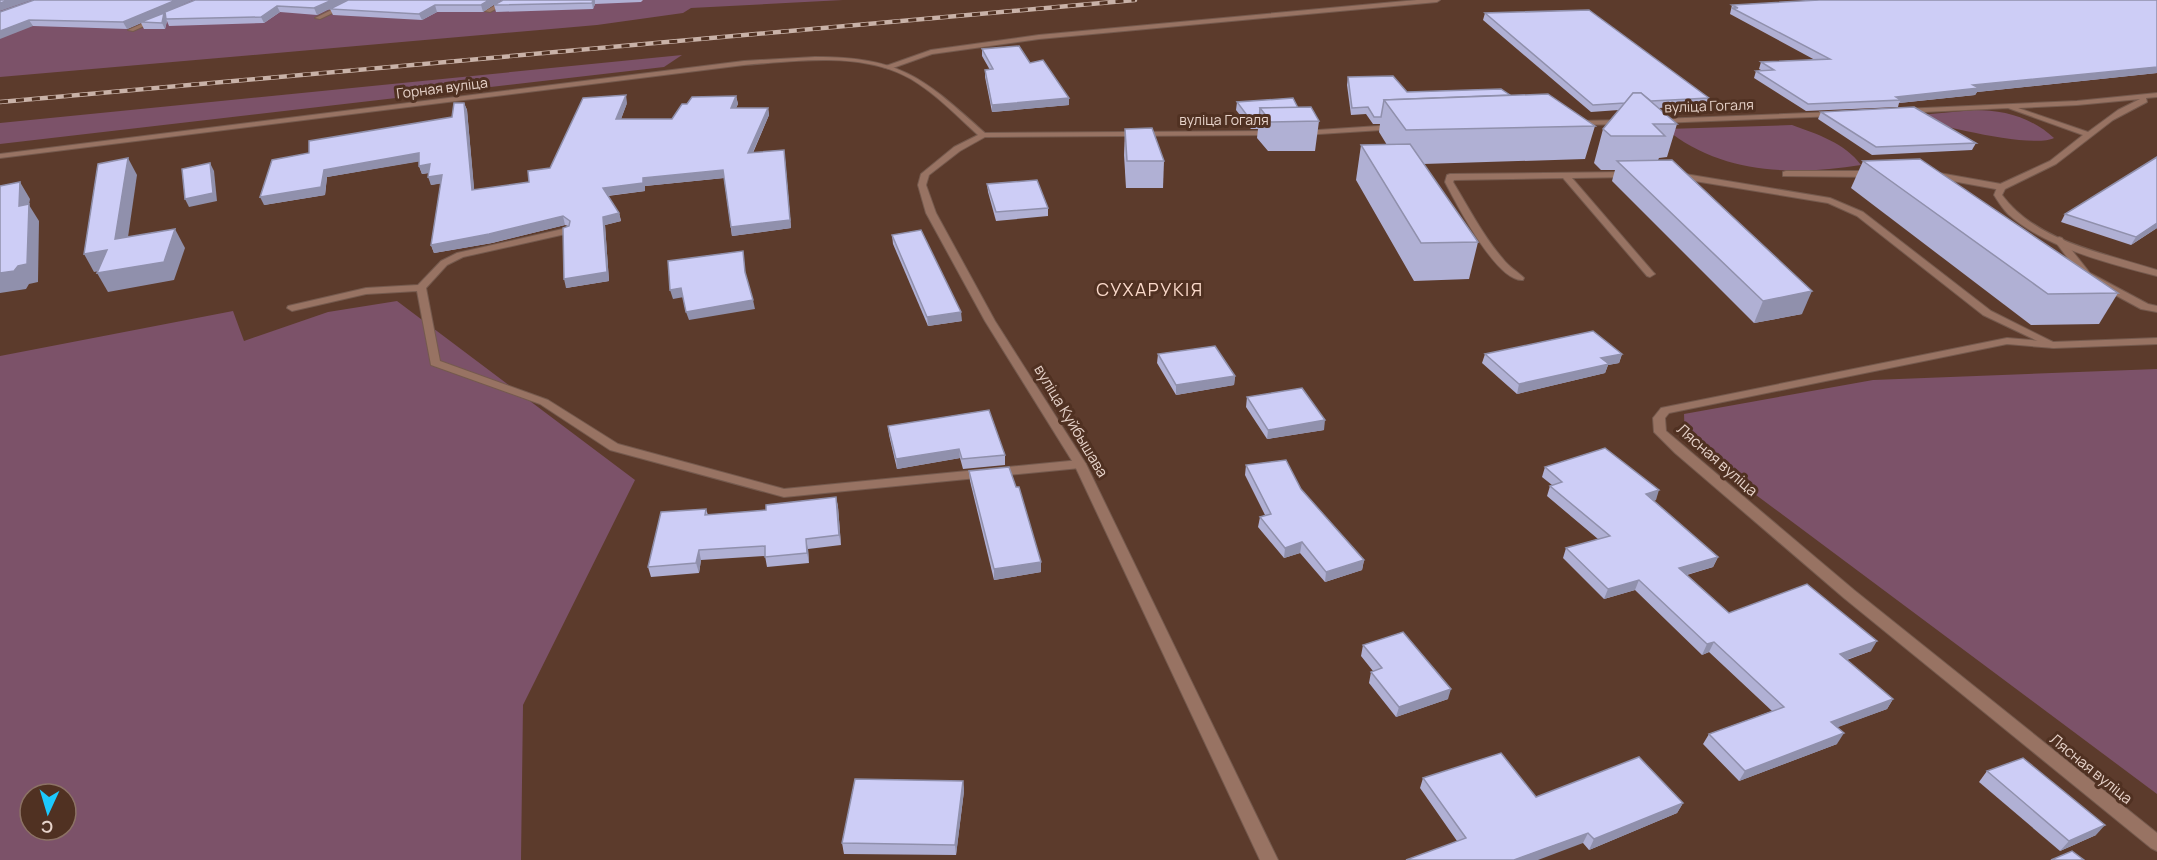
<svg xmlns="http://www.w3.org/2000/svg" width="2157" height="860" font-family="Manrope,sans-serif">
	<rect width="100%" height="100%" fill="#5c3b2c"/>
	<g fill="#7c5269" fill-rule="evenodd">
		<polygon points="0,0 843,0 691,8 683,13 597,25 0,77"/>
		<polygon points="682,55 664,67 0,144 0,123"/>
		<path d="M1974,110c30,0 57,7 80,28 -22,11 -119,-13 -145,-22z"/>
		<path d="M1792,125c25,9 53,18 69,40 -67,11 -141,9 -195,-36z"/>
		<path d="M397,301l238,179 -112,225 -2,155h-521v-504l233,-45 11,30 84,-29zM30,794h36v36h-36z"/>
		<polygon points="2157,369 2157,794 1685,442 1684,414 1873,380"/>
	</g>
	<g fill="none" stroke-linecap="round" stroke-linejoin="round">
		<g stroke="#755a4e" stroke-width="2">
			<g id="lane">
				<polygon points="352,0 360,0 320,19 315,18"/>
				<polygon points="505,0 513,0 490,12 485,11"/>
				<polygon points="1417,0 1440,0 1437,2 1039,39 932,54 890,69 883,67 931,50 1039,35"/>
				<polygon points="1786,171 1872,171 1876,174 1872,177 1783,176 1783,172"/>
				<polygon points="1928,171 2001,184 2005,187 2001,190 1925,176 1925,172"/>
				<path d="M1628,172l3,1v4l-59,1 81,94 2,2 -5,3 -3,-1 -84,-98 -109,2 -1,2c16,26 30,54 50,77 6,8 14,12 21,19l-1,2c-26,3 -67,-77 -78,-98l2,-7 3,-1z"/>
				<polygon points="1673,172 1830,198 1863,212 1991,311 2059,345 2054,348 2050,347 1983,315 1857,216 1828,203 1670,177 1670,173"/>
				<polygon points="567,228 570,229 570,233 463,257 447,265 426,288 440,361 548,400 618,444 784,489 1080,460 1086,464 1080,468 784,497 610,450 540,404 431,365 417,291 366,294 292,311 287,308 288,306 366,288 418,285 441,261 457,253"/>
				<polygon points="2059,237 2062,238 2090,273 2148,304 2157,306 2157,312 2141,309 2082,277 2054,240"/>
			</g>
		</g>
		<g stroke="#755a4e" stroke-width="2">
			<g id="street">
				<polygon points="155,18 160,19 133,31 128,30"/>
				<path d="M815,57c87,0 108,21 170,76l289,-2 4,2 -4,2 -289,2 -25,14 -31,24 -3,10 10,28 59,108 91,143 192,396h-18l-186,-396 -89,-143 -59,-108 -8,-28 3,-11 33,-27 24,-12c-22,-20 -42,-41 -67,-56 -49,-28 -114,-18 -167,-14l-744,93v-4l744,-93z"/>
				<path d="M2157,93v4l-11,1 1,4 -34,18 -57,44 -51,25 -3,6c35,47 102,58 155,75v6c-47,-12 -113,-29 -149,-62 -6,-6 -10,-13 -14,-19l4,-10 52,-24 33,-26 -75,-27 -105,5 -4,-2 4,-2 174,-8zM2140,99l-22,11 -30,22 -70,-24 59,-3z"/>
				<polygon points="1834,112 1837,112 1837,116 1660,123 1656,121 1660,119"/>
				<polygon points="1625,120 1629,122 1628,124 1576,125 1572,123 1576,121"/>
				<polygon points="1394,125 1398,127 1397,129 1303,135 1299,133 1303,131"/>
				<polygon points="2007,338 2054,342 2157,338 2157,344 2054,348 2007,344 1669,413 1665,418 1666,431 1854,590 2157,833 2157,851 2151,848 1844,598 1675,453 1654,432 1653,418 1661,408"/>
			</g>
		</g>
		<use href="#lane" fill="#987363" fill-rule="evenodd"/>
		<use href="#street" fill="#987363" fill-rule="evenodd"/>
		<g stroke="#c9b2a8" stroke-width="4.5">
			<polyline id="rail" points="0,102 1135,0"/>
		</g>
		<use href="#rail" stroke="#503122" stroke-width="3" stroke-dasharray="8" stroke-linecap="butt"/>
	</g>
	<g fill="#b0b0d4">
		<polygon points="347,0 317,15 280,12 264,23 169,26 167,21 165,29 144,29 141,23 127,29 33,26 0,12 151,18 164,13 166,16"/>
		<polygon points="348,0 501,0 483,12 437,12 422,20 333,15 330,9"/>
		<polygon points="503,0 643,0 641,2 595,4 593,9 496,12 494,5"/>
		<polygon points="2157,0 2157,73 1977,92 1975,95 1899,103 1898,107 1806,111 1754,78 1756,71 1761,70 1759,69 1761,62 1815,60 1730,14 1732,5"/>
		<polygon points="1485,13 1709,98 1706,105 1659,108 1677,124 1667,157 1659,158 1658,160 1802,314 1754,323 1612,181 1615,170 1601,170 1594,163 1603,129 1619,110 1591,112 1483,20"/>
		<polygon points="982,49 1030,63 1069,98 1069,105 992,112 985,77 985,70 990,70 982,56"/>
		<polygon points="1348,77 1407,92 1510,95 1595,126 1585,159 1423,164 1478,242 1469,279 1414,281 1356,180 1361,145 1387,145 1379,132 1380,124 1373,124 1366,114 1351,115 1347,85"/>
		<polygon points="736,96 738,104 736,108 768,108 769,115 753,153 785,158 791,228 732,236 724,178 645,186 645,191 608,196 619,213 621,221 605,225 609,281 566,288 568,226 565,225 492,243 434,253 431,245 441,183 431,185 429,173 422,174 419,166 419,161 327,177 325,195 264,205 309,153 452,117 464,103 467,110 474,190 529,182 550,168 627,103 621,119 672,119 687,104"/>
		<polygon points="1237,102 1298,108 1319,121 1315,151 1268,151 1257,138 1258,129 1251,129 1236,110"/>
		<polygon points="1821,112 1976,143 1972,150 1872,155 1818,119"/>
		<polygon points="1125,129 1164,161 1163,188 1126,188 1124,155"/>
		<polygon points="1863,161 2118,293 2099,324 2031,325 1851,188"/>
		<polygon points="987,184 1048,208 1048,216 996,221 988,192"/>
		<polygon points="2065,214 2157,228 2131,245 2061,222"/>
		<polygon points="892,235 962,321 928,326 893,244"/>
		<polygon points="1158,354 1235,376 1234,385 1176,395 1157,363"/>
		<polygon points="1485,354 1622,354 1619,363 1608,365 1605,373 1517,394 1482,363"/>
		<polygon points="1247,397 1324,430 1267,439 1246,407"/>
		<polygon points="888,426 1005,455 1005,465 963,469 960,458 897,469 889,435"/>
		<polygon points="1246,465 1301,489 1364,560 1362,570 1325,582 1300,553 1284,558 1258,527 1260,517 1265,515 1245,475"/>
		<polygon points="1545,467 1656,500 1653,501 1718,557 1713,567 1687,575 1729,613 1871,651 1847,660 1893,699 1887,709 1837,727 1837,744 1739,781 1703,744 1709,734 1772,711 1709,652 1702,655 1635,590 1604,599 1563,558 1566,548 1598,539 1547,496 1550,486 1552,485 1542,477"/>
		<polygon points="969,471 1041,562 1041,572 994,580 970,481"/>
		<polygon points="836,497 838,507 841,545 808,549 809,563 767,567 765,556 701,560 699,573 651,577 648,567 706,509 708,515 766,510"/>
		<polygon points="1363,645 1448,699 1396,717 1369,683 1371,672 1373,671 1361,656"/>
		<polygon points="1987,771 2096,835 2060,851 1979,782"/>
		<polygon points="1423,778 1536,797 1683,803 1677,813 1589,850 1583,843 1457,841 1420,788"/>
		<polygon points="963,781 964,791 956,855 844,854 842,843"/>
	</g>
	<g fill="#9090ac">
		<polygon points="9,0 32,0 0,11 0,3"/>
		<polygon points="176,0 193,0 127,29 123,22"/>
		<polygon points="332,0 347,0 317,15 314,8"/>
		<polygon points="489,0 501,0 483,12 481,5"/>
		<polygon points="593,0 595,0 595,4 593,9 592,3"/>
		<polygon points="435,5 437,12 422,20 419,14"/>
		<polygon points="277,6 280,12 264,23 261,17"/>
		<polygon points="164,13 167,19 166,19 167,21 165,29 162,23"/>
		<polygon points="29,20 33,26 0,39 0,31"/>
		<polygon points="2157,67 2157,73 1977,92 1975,95 1899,103 1901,100 1896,97 1973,85"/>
		<polygon points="626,95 627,103 618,127 616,119"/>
		<polygon points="736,96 738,104 732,116 731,108"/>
		<polygon points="1069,98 1069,105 992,112 992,105"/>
		<polygon points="464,103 467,110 475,198 472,190"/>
		<polygon points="768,108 769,115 749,161 748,153"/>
		<polygon points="784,150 791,228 732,236 731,227"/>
		<polygon points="419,153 422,161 327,177 325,195 264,205 260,197 324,170"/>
		<polygon points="128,158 137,175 125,258 115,239"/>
		<polygon points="210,163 214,171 217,201 189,207 185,199"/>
		<polygon points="430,164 433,172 422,174 419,166"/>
		<polygon points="723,170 724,178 645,186 645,191 605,196 603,188 643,178"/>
		<polygon points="442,175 445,183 431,185 428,177"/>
		<polygon points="20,182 30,199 29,205 39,221 38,282 29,284 26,289 0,293 0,273 19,206"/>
		<polygon points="619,213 621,221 605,225 609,281 566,288 564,279 603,217"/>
		<polygon points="563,216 565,225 492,243 434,253 431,245"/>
		<polygon points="2157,223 2157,228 2131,245 2136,237"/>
		<polygon points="175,229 185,248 174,280 108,292 97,273"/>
		<polygon points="107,250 118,268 94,272 84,254"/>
		<polygon points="681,288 684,297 673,299 670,290"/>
		<polygon points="1812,291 1802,314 1754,323 1763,301"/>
		<polygon points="753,300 755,309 689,320 686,312"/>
		<polygon points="961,312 962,321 928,326 927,317"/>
		<polygon points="1622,354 1619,363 1608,365 1605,373 1517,394 1519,384 1601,358"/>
		<polygon points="1235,376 1234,385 1176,395 1176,385"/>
		<polygon points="1325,420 1324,430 1267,439 1268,430"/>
		<polygon points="959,449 960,458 897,469 896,459"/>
		<polygon points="1659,490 1656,500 1642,504 1646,494"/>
		<polygon points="836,497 838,507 841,545 839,535"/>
		<polygon points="806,539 808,549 809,563 807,553"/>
		<polygon points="1302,542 1300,553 1284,558 1285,548"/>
		<polygon points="699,550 701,560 699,573 696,563"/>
		<polygon points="1718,557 1713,567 1675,578 1679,568"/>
		<polygon points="1364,560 1362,570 1325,582 1326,572"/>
		<polygon points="1041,562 1041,572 994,580 994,569"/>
		<polygon points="1639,580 1635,590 1604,599 1608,589"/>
		<polygon points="1877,641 1871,651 1834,664 1840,654"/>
		<polygon points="1714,642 1709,652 1702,655 1707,644"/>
		<polygon points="1451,689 1448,699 1396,717 1399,707"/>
		<polygon points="1893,699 1887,709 1825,732 1831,722"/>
		<polygon points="1844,733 1837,744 1739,781 1745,771"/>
		<polygon points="963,781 964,791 956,855 955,845"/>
		<polygon points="1683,803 1677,813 1589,850 1594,839"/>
		<polygon points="2105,825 2096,835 2060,851 2069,841"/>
		<polygon points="1588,833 1583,843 1538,860 1514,860"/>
	</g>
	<g fill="#cdcdf6" stroke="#9090ac" stroke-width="1.5">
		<polygon points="0,0 9,0 0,3"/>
		<polygon points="34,0 176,0 123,22 29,20 0,31 0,12"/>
		<polygon points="195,0 332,0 314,8 277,6 261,17 166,19 165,12"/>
		<polygon points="348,0 489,0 481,5 435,5 419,14 330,9"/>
		<polygon points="503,0 593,0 592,3 494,5"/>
		<polygon points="1819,0 2157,0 2157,67 1973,85 1979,88 1896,97 1901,100 1808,104 1756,71 1774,70 1761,62 1830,59 1732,8 1738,8 1732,5"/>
		<polygon points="1589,10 1709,98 1651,101 1641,93 1633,93 1625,103 1593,105 1485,13"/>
		<polygon points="164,13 162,23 141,22"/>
		<polygon points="1019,46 1030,63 1043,60 1069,98 992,105 985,70 993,69 982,49"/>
		<polygon points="1393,76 1407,92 1501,89 1510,95 1384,100 1381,117 1374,117 1368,107 1352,108 1348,77"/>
		<polygon points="1633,93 1641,93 1677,124 1653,124 1665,136 1611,136 1603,129"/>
		<polygon points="1548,94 1595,126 1406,130 1384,100"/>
		<polygon points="626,95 616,119 672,119 682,104 687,104 692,97 736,96 731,108 768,108 748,153 784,150 790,220 731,227 723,170 643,178 643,183 603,188 619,213 603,217 607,272 564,279 563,228 569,226 570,221 563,216 489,234 431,245 442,175 428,177 430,164 419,166 419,153 324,170 321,187 260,197 272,160 309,153 309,141 452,117 454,103 464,103 472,190 529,182 528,171 550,168 583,98"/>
		<polygon points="1293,98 1298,108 1260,108 1259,121 1252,122 1237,102"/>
		<polygon points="1311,107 1319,121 1271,122 1260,108"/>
		<polygon points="1914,107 1976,143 1876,147 1821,112"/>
		<polygon points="1152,128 1164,161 1127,161 1125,129"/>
		<polygon points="1410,144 1478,242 1421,243 1361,145"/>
		<polygon points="2157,157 2157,223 2136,237 2065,214"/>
		<polygon points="128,158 115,239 175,229 164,262 97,273 107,250 84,254 98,164"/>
		<polygon points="1920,159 2118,293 2048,294 1863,161"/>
		<polygon points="1672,160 1812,291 1763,301 1617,161"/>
		<polygon points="210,163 213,193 185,199 182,169"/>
		<polygon points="1037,180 1048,208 996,212 987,184"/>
		<polygon points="20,182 19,206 29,204 27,264 18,266 14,271 0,273 0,186"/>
		<polygon points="921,230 961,312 927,317 892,235"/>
		<polygon points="743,251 745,272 753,300 686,312 681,288 670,290 668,261"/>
		<polygon points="1593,331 1622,354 1601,358 1609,364 1519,384 1485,354"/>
		<polygon points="1215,346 1235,376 1176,385 1158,354"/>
		<polygon points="1302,388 1325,420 1268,430 1247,397"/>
		<polygon points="989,410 1005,455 962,459 959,449 896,459 888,426"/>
		<polygon points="1605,448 1659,490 1646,494 1718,557 1679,568 1729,613 1807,584 1877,641 1840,654 1893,699 1831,722 1844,733 1745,771 1709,734 1784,707 1714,642 1707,644 1639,580 1608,589 1566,548 1610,536 1550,486 1562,482 1545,467"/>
		<polygon points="1286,460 1301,489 1364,560 1326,572 1302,542 1285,548 1260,517 1271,514 1246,465"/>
		<polygon points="1009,467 1016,487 1019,487 1041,562 994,569 969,471"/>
		<polygon points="836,497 839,535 806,539 807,553 765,557 765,546 699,550 696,563 648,567 661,512 706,509 705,515 766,510 766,505"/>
		<polygon points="1403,632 1451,689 1399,707 1371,672 1382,668 1363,645"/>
		<polygon points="1501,753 1536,797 1639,757 1683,803 1594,839 1588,833 1514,860 1406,860 1466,838 1423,778"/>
		<polygon points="2023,758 2105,825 2069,841 1987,771"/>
		<polygon points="855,779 963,781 955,845 842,843"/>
		<polygon points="2072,851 2084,860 2051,860"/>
	</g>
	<g text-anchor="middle" stroke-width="6" stroke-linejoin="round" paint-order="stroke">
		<g font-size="14" fill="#e7d3ca" stroke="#503122">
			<text transform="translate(442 88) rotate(-7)" y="5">Горная вуліца</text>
			<text transform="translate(1709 106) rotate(-2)" y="5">вуліца Гогаля</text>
			<text x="1224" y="125">вуліца Гогаля</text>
		</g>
		<g font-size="15" fill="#e7d3ca" stroke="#503122">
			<text transform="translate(1071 421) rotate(59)" y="5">вуліца Куйбышава</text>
			<text transform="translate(1717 460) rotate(41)" y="5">Лясная вуліца</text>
			<text transform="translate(2091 769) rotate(39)" y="5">Лясная вуліца</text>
		</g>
		<g font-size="18" letter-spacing="1.5" fill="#fad9ca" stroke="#503122">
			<text x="1150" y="296">СУХАРУКІЯ</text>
		</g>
	</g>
	<g transform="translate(48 812) rotate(184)"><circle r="28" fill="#503122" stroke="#8c7265" stroke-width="1.5"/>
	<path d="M0-4.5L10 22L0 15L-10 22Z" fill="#1dc9fd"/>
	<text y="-9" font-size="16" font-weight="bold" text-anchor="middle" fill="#e7d3ca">С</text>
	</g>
</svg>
